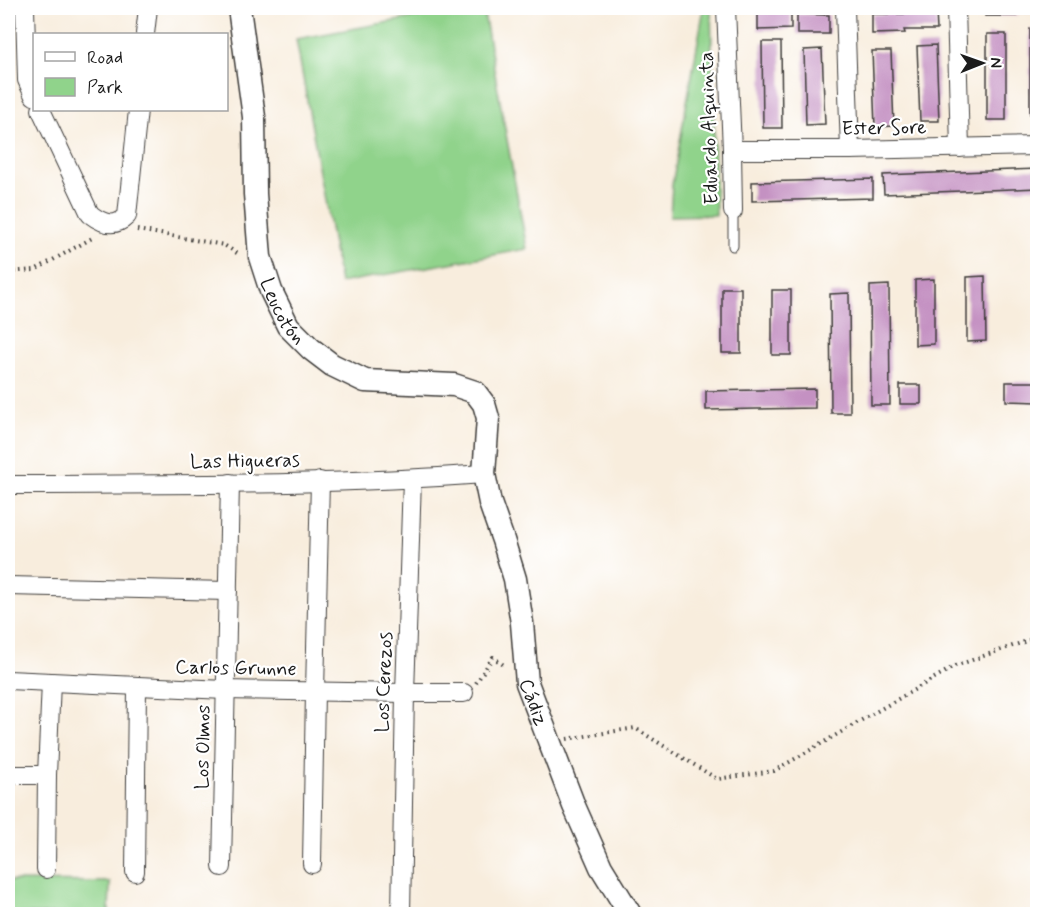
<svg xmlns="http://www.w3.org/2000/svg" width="1045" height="922" font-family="Mynerve,sans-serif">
	<rect width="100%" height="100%" fill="#fff"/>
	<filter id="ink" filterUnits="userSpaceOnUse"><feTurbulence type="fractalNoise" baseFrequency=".0167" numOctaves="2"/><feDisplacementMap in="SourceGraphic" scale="12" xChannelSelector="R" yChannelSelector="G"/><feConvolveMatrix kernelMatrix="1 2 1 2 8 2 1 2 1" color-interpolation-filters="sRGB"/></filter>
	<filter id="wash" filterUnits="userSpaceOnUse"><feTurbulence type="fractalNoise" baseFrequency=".008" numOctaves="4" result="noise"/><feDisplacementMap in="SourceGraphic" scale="24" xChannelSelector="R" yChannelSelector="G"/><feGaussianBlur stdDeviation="1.35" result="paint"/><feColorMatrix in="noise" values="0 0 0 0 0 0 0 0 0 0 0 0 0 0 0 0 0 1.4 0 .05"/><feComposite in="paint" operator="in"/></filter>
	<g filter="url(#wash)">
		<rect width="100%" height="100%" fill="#f8eddd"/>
		<g fill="#90d38b" stroke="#567854" stroke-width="1.5">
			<polygon points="466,8 483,8 527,249 340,283 296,39"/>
			<polygon points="704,8 711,8 716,215 670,216 672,185"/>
			<polygon points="8,881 110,882 109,914 8,914"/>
		</g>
		<g id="blocks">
			<g fill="#c491c2">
				<polygon points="985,8 1038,8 1038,13 1018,13 1017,16 985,16"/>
				<polygon points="791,10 791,29 758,30 758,11"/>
				<polygon points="904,11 936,11 937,30 904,30 905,33 872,34 872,14 904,14"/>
				<polygon points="797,14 829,15 829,34 797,34"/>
				<rect x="1030" y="29" width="8" height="85"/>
				<rect x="987" y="34" width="19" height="86"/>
				<polygon points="762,42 781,42 782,128 763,128"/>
				<polygon points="936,45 939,121 920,121 917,46"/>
				<polygon points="822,49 825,124 806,125 804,50"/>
				<polygon points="872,51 891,51 894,126 875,127"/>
				<polygon points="1038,169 1038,188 884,194 883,175"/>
				<polygon points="873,179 873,198 752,201 752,182"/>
				<polygon points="985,276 986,341 967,342 967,277"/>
				<polygon points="934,279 934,344 915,345 915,280"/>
				<polygon points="889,285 890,405 871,405 870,286"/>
				<rect x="722" y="288" width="19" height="65"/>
				<rect x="772" y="290" width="19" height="65"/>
				<polygon points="849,293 850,413 831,413 830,294"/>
				<polygon points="1006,382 1038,382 1038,402 1006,401"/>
				<rect x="900" y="385" width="21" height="19"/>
				<polygon points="815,389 815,408 706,410 706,391"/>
			</g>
		</g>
	</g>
	<g filter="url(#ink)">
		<use href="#blocks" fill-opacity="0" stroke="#3d3b39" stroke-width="1.5"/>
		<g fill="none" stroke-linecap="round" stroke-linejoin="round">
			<g stroke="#3d3b39" stroke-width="11">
				<polyline id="service" points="733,211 733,246"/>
			</g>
			<g stroke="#3d3b39" stroke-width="20">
				<g id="minor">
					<polyline points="25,8 27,80 34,96"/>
					<polyline points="726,8 732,150 733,211"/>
					<polyline points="845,8 850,150"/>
					<polyline points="956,8 960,148"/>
					<polyline points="145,34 148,8"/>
					<path d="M41,110l49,104c13,10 25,14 37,2l11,-106"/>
					<polyline points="732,150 850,150 1038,146"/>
					<path d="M8,485c158,-1 317,1 476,-11"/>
					<polyline points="8,586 228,591"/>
					<polyline points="8,680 225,690 405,693 464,693"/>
					<polyline points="8,775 47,775"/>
					<polyline points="312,864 315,691 320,481"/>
					<polyline points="222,867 230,483"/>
					<polyline points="46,869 47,775 51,682"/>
					<polyline points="135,872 137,687"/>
					<polyline points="401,914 405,693 412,479"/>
				</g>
			</g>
			<g stroke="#3d3b39" stroke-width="25">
				<g id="tertiary">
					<path id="s1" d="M239,8l15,109 1,77 5,63 11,34 17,35 23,23 21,16 33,16 89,4 21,7 9,12 4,14 -4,56 6,29 13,37 12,39 7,44 5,60 47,123 27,61 29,47"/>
				</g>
			</g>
			<g stroke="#3d3b39" stroke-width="4" stroke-dasharray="1.5 4.5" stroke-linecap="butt">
				<polyline points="137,230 224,245 240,255"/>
				<polyline points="8,272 35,270 94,237"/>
				<polyline points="476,683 493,657 505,666"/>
				<polyline points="567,739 635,728 717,779 774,771 955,666 1038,637"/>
			</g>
			<use href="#service" stroke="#fff" stroke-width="9"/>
			<use href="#minor" stroke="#fff" stroke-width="18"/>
			<use href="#tertiary" stroke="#fff" stroke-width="22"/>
		</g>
	</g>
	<g text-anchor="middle" stroke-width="4.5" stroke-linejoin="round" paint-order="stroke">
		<g font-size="20" fill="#1c1c1c" stroke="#fff">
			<text transform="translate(884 127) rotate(-1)" y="7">Ester Sore</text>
			<text transform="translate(708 128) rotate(-92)" y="7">Eduardo Alquinta</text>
			<text dy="7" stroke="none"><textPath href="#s1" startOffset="309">Leucotón</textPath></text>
			<text transform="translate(245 460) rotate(-1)" y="7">Las Higueras</text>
			<text transform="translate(236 667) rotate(1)" y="7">Carlos Grunne</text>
			<text transform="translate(383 682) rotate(-88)" y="7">Los Cerezos</text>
			<text dy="7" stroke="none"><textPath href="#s1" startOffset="852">Cádiz</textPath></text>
			<text transform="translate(202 747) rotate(-89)" y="7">Los Olmos</text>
		</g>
	</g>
	<rect width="1045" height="922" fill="none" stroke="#fff" stroke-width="30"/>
	<rect x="33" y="33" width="195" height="78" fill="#ffffff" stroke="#a4a4a4" stroke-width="1.5"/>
	<rect x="45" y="52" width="30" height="9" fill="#ffffff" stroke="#a4a4a4" stroke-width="1.5"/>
	<text x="87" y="63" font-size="18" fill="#1c1c1c">Road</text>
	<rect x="45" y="78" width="30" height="18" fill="#90d38b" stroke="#a4a4a4" stroke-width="1.5"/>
	<text x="87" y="93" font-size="18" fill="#1c1c1c">Park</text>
	<g transform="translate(982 63) rotate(89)" stroke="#ffffff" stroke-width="4.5" paint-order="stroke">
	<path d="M0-4.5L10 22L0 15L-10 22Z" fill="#1c1c1c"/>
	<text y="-9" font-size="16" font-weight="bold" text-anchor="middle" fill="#1c1c1c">N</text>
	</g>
</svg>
